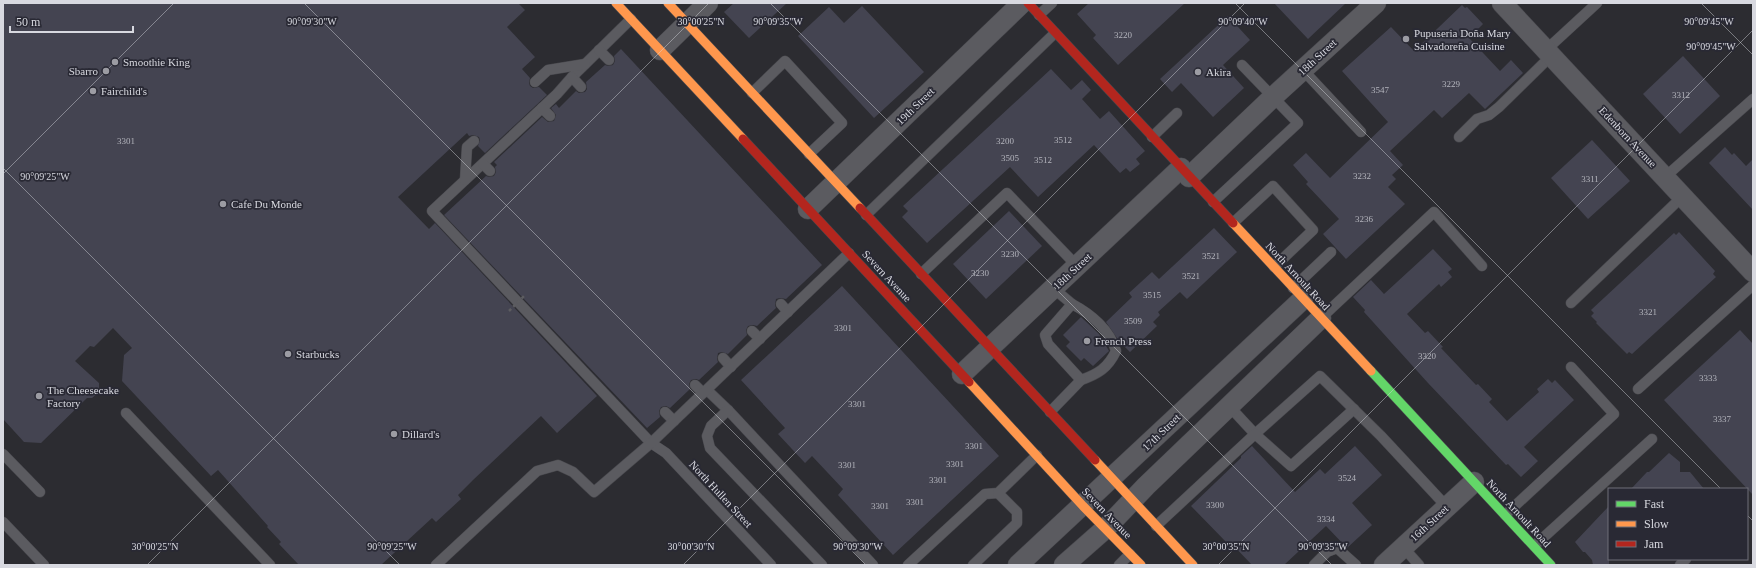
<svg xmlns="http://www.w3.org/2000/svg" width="1756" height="568" font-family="Georgia,serif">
	<rect width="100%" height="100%" fill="#2c2c31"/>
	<g fill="#444451">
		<polygon points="3,3 518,3 525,10 507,27 535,57 522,69 530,78 529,83 530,86 533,88 539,87 547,95 485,153 478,146 480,140 479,137 473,135 469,136 467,133 398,197 429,229 435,223 597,396 557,433 541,416 473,480 458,495 461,499 436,522 432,518 381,565 299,565 279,544 281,542 267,527 268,526 218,470 211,476 122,381 124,355 132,348 113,328 94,347 90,346 75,361 99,383 99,392 92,398 87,398 41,443 24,442 3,419"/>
		<polygon points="734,3 787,3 749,38 724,12"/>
		<polygon points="1089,3 1185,3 1118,65 1093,38 1096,35 1077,14"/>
		<polygon points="1274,3 1346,3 1308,39"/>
		<polygon points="1462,5 1465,8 1467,7 1483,24 1469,38 1500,71 1511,60 1523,73 1485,109 1469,93 1442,118 1434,110 1390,151 1403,165 1392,175 1396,179 1388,187 1405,204 1346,259 1323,234 1339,219 1306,184 1308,182 1293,165 1306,153 1330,178 1388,122 1342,71 1391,27 1414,51"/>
		<polygon points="862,6 924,72 874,118 798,36 829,7 844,23"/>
		<polygon points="1228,16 1250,40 1223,65 1244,88 1213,117 1181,83 1172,92 1160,79"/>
		<polygon points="621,49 822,265 786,299 780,298 776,299 775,305 776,308 757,326 753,325 748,326 746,330 747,335 728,354 722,352 718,353 717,359 718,362 699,380 696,379 691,380 689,384 690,389 670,408 666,406 661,407 659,411 660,417 647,428 444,215 486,176 489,177 494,176 496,172 495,167 497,165 494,162 542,117 548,122 554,121 556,115 551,108 556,104 559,108 576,91 579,93 585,92 587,89 586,82 605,65 608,66 613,65 615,61 614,56"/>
		<polygon points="1683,56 1720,96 1680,134 1643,94"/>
		<polygon points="1051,69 1071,90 1082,80 1091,90 1082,99 1100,119 1109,111 1145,151 1136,159 1140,164 1130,172 1126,168 1120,173 1094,145 1038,197 1010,167 927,243 902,217 908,211 903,206"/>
		<polygon points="1592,140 1630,181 1588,219 1551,178"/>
		<polygon points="1725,147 1732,155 1734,153 1746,166 1753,159 1753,210 1709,163"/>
		<polygon points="1009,211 1042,246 986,299 953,264"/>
		<polygon points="1214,228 1237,252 1187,299 1180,292 1158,312 1160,315 1153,322 1157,326 1130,352 1119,341 1106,322 1132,297 1129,293 1152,272 1159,279"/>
		<polygon points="1679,232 1715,271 1713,274 1716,277 1632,354 1629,352 1627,354 1596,323 1597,322 1591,316 1594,313 1591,310 1674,233 1676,235"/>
		<polygon points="1433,249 1452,269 1448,272 1452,277 1441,287 1439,284 1407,314 1425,333 1428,331 1443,347 1441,348 1476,385 1478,384 1492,399 1489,402 1507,421 1539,392 1537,389 1548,379 1552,383 1555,380 1574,400 1524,447 1538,461 1521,477 1508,464 1506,465 1428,383 1364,312 1365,310 1353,297 1371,280 1384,294"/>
		<polygon points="842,286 999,456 893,555 838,495 843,489 812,456 805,463 778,434 785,428 741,380"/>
		<polygon points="1081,317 1099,334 1109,351 1093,366 1084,358 1081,361 1066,346 1070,342 1063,335"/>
		<polygon points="1740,330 1753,344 1753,495 1664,400"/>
		<polygon points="1252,446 1295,492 1320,469 1325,474 1355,446 1382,475 1352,503 1372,525 1347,548 1326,526 1284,565 1252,565 1230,542 1228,544 1191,506 1241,458 1241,456"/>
		<polygon points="1669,453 1680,462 1680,472 1690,472 1704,489 1631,489 1647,472 1649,472"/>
		<polygon points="1609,506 1609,565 1593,565 1592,560 1585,552 1583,552 1575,542"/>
	</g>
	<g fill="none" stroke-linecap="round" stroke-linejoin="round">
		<g stroke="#48484d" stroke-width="11">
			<g id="lane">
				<polyline points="1039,15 1052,3"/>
				<polyline points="631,19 572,77 557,94 432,211 651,443 666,453 771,565"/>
				<polyline points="599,50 609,60"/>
				<polyline points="1546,50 1597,3"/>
				<polyline points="1303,70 1361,132"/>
				<polyline points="572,77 581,87"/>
				<polyline points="535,82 548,70 585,64"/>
				<polyline points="752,93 785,61 842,123 809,154"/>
				<polyline points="542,108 550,116"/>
				<polyline points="1152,137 1177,113"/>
				<polyline points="1459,137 1477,119 1489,115 1499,107 1551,56"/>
				<polyline points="483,164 490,171"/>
				<polyline points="1665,177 1753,99"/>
				<polyline points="465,180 467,147 474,141"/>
				<polyline points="1213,202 1298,123 1242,65"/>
				<polyline points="866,215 1055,33"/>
				<polyline points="1233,223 1273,186 1313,230 1274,267"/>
				<polyline points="921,274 1007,193 1077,266"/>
				<polyline points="1293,288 1331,252"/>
				<polyline points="1571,303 1683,196"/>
				<polyline points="781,304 788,312"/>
				<path d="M1072,304c19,10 38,26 44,47 -8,17 -18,23 -35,29"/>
				<polyline points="1321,318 1434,212 1482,266"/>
				<polyline points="752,331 760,339"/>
				<polyline points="723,358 731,367"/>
				<polyline points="695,385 703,393"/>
				<polyline points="1638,389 1753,285"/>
				<polyline points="707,390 728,410 873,565"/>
				<polyline points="1229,406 1255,434 1320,376 1381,436 1447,507"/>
				<polyline points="728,410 711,426 707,436 710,448 822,565"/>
				<polyline points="665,412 674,421"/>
				<polyline points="1050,412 1081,380 1048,344 1045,335 1072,304 1053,288"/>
				<polyline points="126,413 270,565"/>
				<polyline points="3,454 40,492"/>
				<polyline points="1505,515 1614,414 1571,367"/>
				<polyline points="3,522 44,565"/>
				<polyline points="1156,526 1255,434 1291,466 1354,409"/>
				<polyline points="1534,546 1652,439"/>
				<polyline points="1403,547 1419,565"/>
				<polyline points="436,565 537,471 558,465 573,472 594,492 651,443 849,253"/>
				<polyline points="908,565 985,494 998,493 1037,455"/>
				<polyline points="973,565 1017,523 1017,512 998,493"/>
				<polyline points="1119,565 1130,554"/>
				<polyline points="1314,565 1327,552 1337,548 1356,565"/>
				<polyline points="1680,565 1686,559"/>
			</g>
		</g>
		<g stroke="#48484d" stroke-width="21">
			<g id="street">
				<polyline points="1502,3 1753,272"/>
				<polyline points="660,50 708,3"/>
				<polyline points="1189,177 1273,97 1376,3"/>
				<polyline points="808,209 1022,3"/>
				<polyline points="962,374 1181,168"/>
				<polyline points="1018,565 1303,299"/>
				<polyline points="1064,565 1106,528 1146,486 1321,318"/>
				<polyline points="1384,565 1474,482"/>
			</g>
		</g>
		<g stroke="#48484d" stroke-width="10">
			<polyline id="fast" points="1371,371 1551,565"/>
		</g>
		<g stroke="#48484d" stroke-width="10">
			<g id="slow">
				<polyline points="616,3 743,139"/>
				<polyline points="668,3 860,208"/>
				<polyline points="1233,223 1371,371"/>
				<polyline points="969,382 1083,506 1141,565"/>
				<polyline points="1095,460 1193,565"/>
			</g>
		</g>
		<g stroke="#48484d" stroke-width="10">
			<g id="jam">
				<polyline points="1028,3 1233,223"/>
				<polyline points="743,139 969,382"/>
				<polyline points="860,208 1095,460"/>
			</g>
		</g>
		<use href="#lane" stroke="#5b5b60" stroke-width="10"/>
		<use href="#street" stroke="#5b5b60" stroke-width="20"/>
		<use href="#fast" stroke="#63d668" stroke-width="9"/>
		<use href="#slow" stroke="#ff974d" stroke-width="9"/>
		<use href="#jam" stroke="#b3261e" stroke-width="9"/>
		<polyline stroke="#5d5d61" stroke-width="2.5" stroke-dasharray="3 3" stroke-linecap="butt" points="509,311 524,296"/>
	</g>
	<path fill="none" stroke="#d8d9e0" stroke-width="1" stroke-opacity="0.45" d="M304,3l562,562M770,3l562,562M1235,3l486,486M1701,3l52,52M3,168l397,397M3,174l171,-171M1747,515l6,6M147,565l562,-562M683,565l562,-562M1218,565l535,-535"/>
	<g fill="#9c9ca3" stroke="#292934" stroke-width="1.5">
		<circle cx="1406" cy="39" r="4"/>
		<circle cx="115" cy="62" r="4"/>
		<circle cx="106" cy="71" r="4"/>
		<circle cx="1198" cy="72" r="4"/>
		<circle cx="93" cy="91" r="4"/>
		<circle cx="223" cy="204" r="4"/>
		<circle cx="1087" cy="341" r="4"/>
		<circle cx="288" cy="354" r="4"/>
		<circle cx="39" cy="396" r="4"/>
		<circle cx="394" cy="434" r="4"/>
	</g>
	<g text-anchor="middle" stroke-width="3.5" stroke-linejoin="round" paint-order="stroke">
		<g font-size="9" fill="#b3b4bc">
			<text x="1123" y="38">3220</text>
			<text x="1451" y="87">3229</text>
			<text x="1380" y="93">3547</text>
			<text x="1681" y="98">3312</text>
			<text x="1063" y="143">3512</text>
			<text x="126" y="144">3301</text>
			<text x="1005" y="144">3200</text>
			<text x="1010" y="161">3505</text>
			<text x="1043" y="163">3512</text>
			<text x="1362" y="179">3232</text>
			<text x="1590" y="182">3311</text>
			<text x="1364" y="222">3236</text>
			<text x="1010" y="257">3230</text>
			<text x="1211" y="259">3521</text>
			<text x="980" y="276">3230</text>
			<text x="1191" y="279">3521</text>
			<text x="1152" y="298">3515</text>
			<text x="1648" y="315">3321</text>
			<text x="1133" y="324">3509</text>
			<text x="843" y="331">3301</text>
			<text x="1427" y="359">3320</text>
			<text x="1708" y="381">3333</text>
			<text x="857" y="407">3301</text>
			<text x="1722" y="422">3337</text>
			<text x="974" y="449">3301</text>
			<text x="955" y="467">3301</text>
			<text x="847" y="468">3301</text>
			<text x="1347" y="481">3524</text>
			<text x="938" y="483">3301</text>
			<text x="915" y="505">3301</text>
			<text x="1215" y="508">3300</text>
			<text x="880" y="509">3301</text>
			<text x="1326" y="522">3334</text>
		</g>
		<g font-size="11" fill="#d8d9e0" stroke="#292934" text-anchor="start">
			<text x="1414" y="37">Pupuseria Doña Mary<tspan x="1414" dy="13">Salvadoreña Cuisine</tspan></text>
			<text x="123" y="66">Smoothie King</text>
			<text x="98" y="75" text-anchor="end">Sbarro</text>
			<text x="1206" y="76">Akira</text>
			<text x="101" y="95">Fairchild's</text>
			<text x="231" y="208">Cafe Du Monde</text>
			<text x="1095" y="345">French Press</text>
			<text x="296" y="358">Starbucks</text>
			<text x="47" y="394">The Cheesecake<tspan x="47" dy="13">Factory</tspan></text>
			<text x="402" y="438">Dillard's</text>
		</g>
		<g font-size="11" fill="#d8d9e0" stroke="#292934">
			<text transform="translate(1317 57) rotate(-43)" y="4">18th Street</text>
			<text transform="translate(915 106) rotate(-44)" y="4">19th Street</text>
			<text transform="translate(1628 137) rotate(47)" y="4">Edenborn Avenue</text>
			<text transform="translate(1072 271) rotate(-43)" y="4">18th Street</text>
			<text transform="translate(887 276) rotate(47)" y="4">Severn Avenue</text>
			<text transform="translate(1298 276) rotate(47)" y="4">North Arnoult Road</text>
			<text transform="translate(1161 432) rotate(-44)" y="4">17th Street</text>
			<text transform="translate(721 494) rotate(47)" y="4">North Hullen Street</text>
			<text transform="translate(1107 513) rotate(46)" y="4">Severn Avenue</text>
			<text transform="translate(1519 513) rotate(47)" y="4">North Arnoult Road</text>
			<text transform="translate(1429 523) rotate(-43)" y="4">16th Street</text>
		</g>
	</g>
	<g font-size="10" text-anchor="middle" fill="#d8d9e0" stroke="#292934" stroke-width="3.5" stroke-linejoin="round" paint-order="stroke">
		<text x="1709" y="25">90°09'45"W</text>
		<text x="312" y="25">90°09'30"W</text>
		<text x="701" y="25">30°00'25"N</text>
		<text x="778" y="25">90°09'35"W</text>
		<text x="1243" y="25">90°09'40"W</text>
		<text x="1711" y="50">90°09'45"W</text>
		<text x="45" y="180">90°09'25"W</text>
		<text x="155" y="550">30°00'25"N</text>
		<text x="392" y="550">90°09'25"W</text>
		<text x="691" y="550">30°00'30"N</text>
		<text x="1226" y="550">30°00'35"N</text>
		<text x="858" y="550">90°09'30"W</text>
		<text x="1323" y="550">90°09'35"W</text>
	</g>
	<rect width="1756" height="568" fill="none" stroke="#d8d9e0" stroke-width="8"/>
	<rect x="1608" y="488" width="140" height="72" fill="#292934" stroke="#6f6f79"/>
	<rect x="1616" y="501" width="20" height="6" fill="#63d668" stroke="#6f6f79"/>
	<text x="1644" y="508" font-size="12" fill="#d8d9e0">Fast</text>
	<rect x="1616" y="521" width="20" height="6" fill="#ff974d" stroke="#6f6f79"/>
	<text x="1644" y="528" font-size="12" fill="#d8d9e0">Slow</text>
	<rect x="1616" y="541" width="20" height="6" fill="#b3261e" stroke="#6f6f79"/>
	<text x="1644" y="548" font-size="12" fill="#d8d9e0">Jam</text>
	<path d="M10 26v6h123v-6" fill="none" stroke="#d8d9e0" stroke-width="2"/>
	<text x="16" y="26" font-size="12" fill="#d8d9e0" stroke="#292934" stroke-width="3" paint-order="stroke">50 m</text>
</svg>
